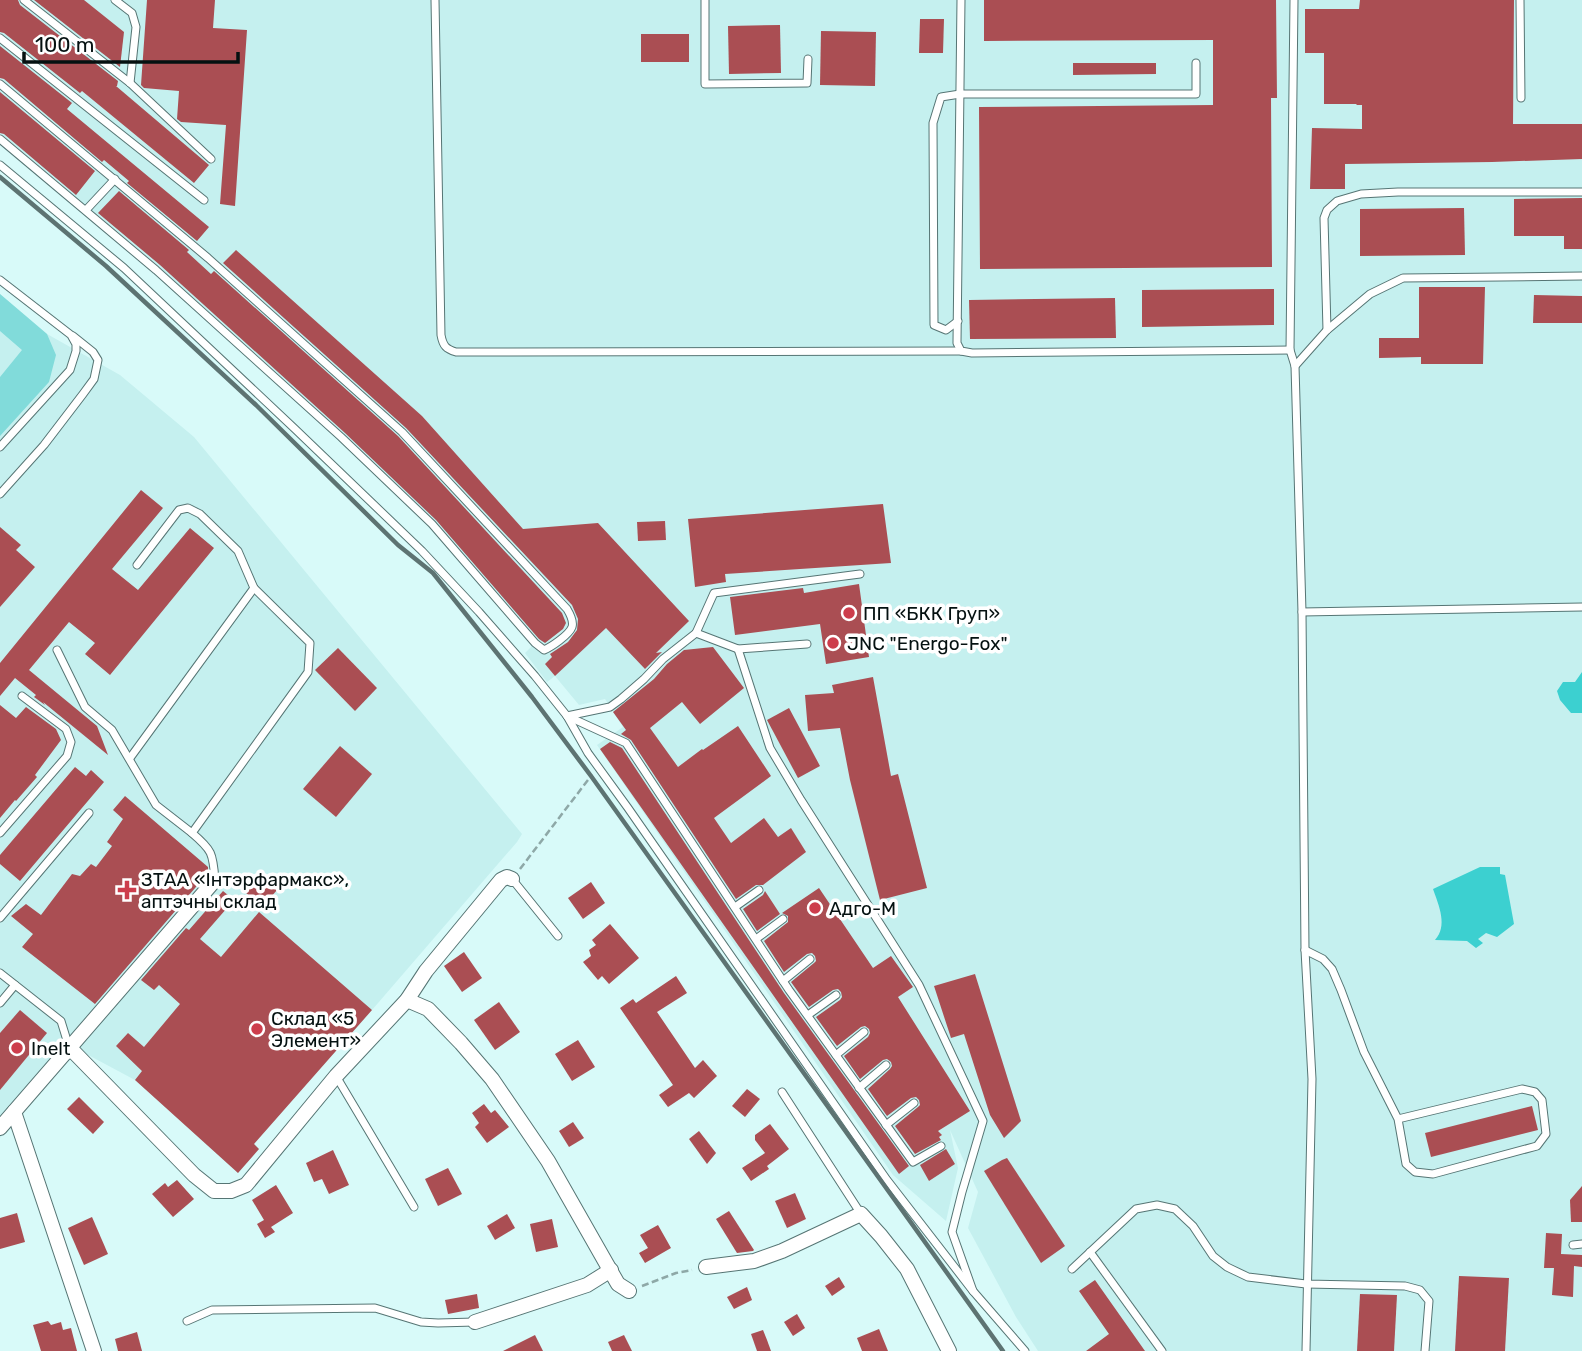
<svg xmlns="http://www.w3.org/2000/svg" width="1582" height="1351" font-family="Rubik,sans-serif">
	<rect width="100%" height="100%" fill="#d8faf9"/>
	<g fill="#c5f0ef">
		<polygon points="0,0 1582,0 1582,1351 1038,1351 1016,1317 968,1228 978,1192 950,1130 958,1168 946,1221 893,1175 597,745 623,727 605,699 579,705 555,676 547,682 525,653 534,644 432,524 156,270 0,139"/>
		<polygon points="0,294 47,334 120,375 194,437 522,834 517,842 372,1010 254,1143 259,1149 238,1173 135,1080 77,1049 0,1138"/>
	</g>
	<polygon fill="#81dbda" points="0,294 47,334 56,355 49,382 0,436 0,377 22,350 0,331"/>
	<g fill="#3cd0d0">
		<polygon points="1582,672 1582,713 1571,713 1560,700 1557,691 1563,682 1575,682"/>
		<path d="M1480,867h20v7l5,1 9,49 -17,13 -11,-4 -8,6 5,4 -7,5 -9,-7 -32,-1c13,-14 4,-34 -2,-51z"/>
	</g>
	<g fill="#aa4e53">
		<polygon points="0,0 18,0 20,5 118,81 117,86 116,86 209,165 194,183 82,91 80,93 4,33 0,32"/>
		<polygon points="34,0 84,0 124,32 120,67"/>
		<polygon points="147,0 215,0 213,28 247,30 235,206 220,204 226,125 181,122 177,119 179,91 144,88 141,85"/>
		<polygon points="984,0 1276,0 1277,98 1271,98 1272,267 980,269 979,107 1213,105 1213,40 984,41"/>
		<polygon points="1360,0 1514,0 1513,124 1582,124 1582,159 1492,162 1345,164 1345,189 1310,189 1312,128 1362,129 1362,105 1356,105 1357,104 1324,104 1324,53 1305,53 1305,9 1359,9"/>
		<polygon points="920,19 944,19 943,53 919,53"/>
		<polygon points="780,25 781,73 729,74 728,26"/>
		<polygon points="821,31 876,32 875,86 820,85"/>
		<rect x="641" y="34" width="48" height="28"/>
		<polygon points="0,46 72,103 67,109 209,227 197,241 127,183 129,181 104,160 102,162 4,79 0,78"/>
		<polygon points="1073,63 1156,63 1156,74 1073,75"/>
		<polygon points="0,92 95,171 76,195 4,134 0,133"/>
		<polygon points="119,191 189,250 187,252 211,274 214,271 398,436 562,613 566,623 563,629 545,643 539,639 436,520 345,433 160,265 98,213"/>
		<polygon points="1582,198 1582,249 1564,249 1564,236 1514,236 1514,199"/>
		<polygon points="1464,208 1465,255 1360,256 1360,209"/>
		<polygon points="236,250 422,416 523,529 598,523 689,621 656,653 662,652 645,669 606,628 555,676 545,664 552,657 550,654 568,642 577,630 578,619 572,605 406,428 223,263"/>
		<polygon points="1419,287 1485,287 1483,364 1421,364 1421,357 1379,358 1379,338 1419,338"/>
		<polygon points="1274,289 1274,325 1142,327 1142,290"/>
		<polygon points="1534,295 1582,296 1582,323 1533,323"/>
		<polygon points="1115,298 1116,338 970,339 969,300"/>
		<polygon points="141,490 163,508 112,569 138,590 190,528 214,548 110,675 85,654 95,643 69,622 29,670 97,726 108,755 43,702 45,705 34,697 36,695 15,678 0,696 0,663"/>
		<polygon points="883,504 891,563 725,574 726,582 695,587 688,519"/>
		<polygon points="665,521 666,540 638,541 637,522"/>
		<polygon points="0,527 21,545 16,550 35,567 0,607"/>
		<polygon points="859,584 869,657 826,664 820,624 735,635 730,597 803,588 804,593"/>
		<polygon points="713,647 744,688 700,724 682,702 650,728 678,767 702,749 703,750 738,726 771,776 714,818 731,843 764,818 778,837 791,828 806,852 763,885 756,885 736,899 631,740 621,734 626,730 613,712 654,679 667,664 684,650"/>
		<polygon points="338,648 377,688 355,711 315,670"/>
		<polygon points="873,677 891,776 898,774 927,888 880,900 850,780 840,728 808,731 805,695 834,693 832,685"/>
		<polygon points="0,705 16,718 26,707 56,729 61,740 35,775 37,777 16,801 15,800 0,818"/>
		<polygon points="789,708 820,766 798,778 767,720"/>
		<polygon points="610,742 622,748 784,993 909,1166 899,1174 600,749"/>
		<polygon points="340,746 372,774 336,817 303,789"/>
		<polygon points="75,767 86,776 91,770 104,782 20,881 0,864 0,855"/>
		<polygon points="125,796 208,867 208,873 95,1004 22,947 33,934 11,916 26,904 41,915 72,874 80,876 91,864 96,867 112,846 107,842 123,819 113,810"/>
		<polygon points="261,874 278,889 262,907 245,892"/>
		<polygon points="591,882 605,903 583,919 568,898"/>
		<polygon points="819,888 873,968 891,956 913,987 898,997 970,1111 938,1131 942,1135 939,1137 941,1140 915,1154 895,1126 918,1107 920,1105 919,1100 916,1097 911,1098 887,1116 868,1089 890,1069 892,1066 891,1062 887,1059 883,1060 860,1079 844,1056 868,1037 870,1033 869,1029 865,1026 861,1027 837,1046 816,1017 840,1000 842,997 841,992 838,989 833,990 809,1007 791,982 814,963 816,961 815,956 812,953 807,954 784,972 764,941 788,922 788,916 782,913"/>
		<polygon points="223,891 234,900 200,939 221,957 259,912 372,1010 254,1144 259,1149 238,1173 135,1080 142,1071 116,1046 128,1033 144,1047 180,1004 159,985 154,990 141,980 186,928 189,930"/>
		<polygon points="765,891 780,914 757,931 743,909 763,895"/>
		<polygon points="610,924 639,958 609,984 602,976 598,980 583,962 591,956 589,950 596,945 592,940"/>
		<polygon points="464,952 482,978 462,992 444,966"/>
		<polygon points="975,974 1021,1121 1004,1138 990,1115 964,1034 951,1038 934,986"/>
		<polygon points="676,976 687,993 657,1012 695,1068 703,1060 717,1076 694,1098 689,1093 668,1107 659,1095 673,1085 620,1008 633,999 636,1003"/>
		<polygon points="499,1002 520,1032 495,1050 474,1020"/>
		<polygon points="20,1010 47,1033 0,1090 0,1033"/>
		<polygon points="578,1040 595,1067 572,1081 555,1054"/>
		<polygon points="747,1089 760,1099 745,1117 732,1106"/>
		<polygon points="79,1097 104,1122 93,1134 67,1109"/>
		<polygon points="484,1104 491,1113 495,1110 509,1127 487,1143 475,1127 479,1123 472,1113"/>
		<polygon points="1532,1106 1538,1130 1431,1157 1425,1133"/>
		<polygon points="573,1122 584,1138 569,1147 559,1131"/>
		<polygon points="770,1124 789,1149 767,1166 769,1169 751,1181 742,1168 765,1153 755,1140 755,1135"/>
		<polygon points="699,1131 716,1153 707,1164 689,1139"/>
		<polygon points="946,1149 955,1164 929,1181 920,1165"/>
		<polygon points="333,1150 349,1185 329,1194 322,1179 314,1182 306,1163"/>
		<polygon points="1007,1158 1065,1246 1041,1263 984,1171 1002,1160"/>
		<polygon points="448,1168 462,1194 438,1206 425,1179"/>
		<polygon points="177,1180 194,1199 173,1217 152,1194 165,1183 168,1187"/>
		<polygon points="276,1185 293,1213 271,1227 275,1232 265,1238 257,1224 264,1220 252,1200"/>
		<polygon points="1582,1186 1582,1222 1571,1222 1570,1200"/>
		<polygon points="795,1193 806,1219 787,1228 775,1201"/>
		<polygon points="729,1211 754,1250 753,1251 737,1253 716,1219"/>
		<polygon points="17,1213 25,1242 0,1249 0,1218"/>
		<polygon points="507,1214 515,1228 495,1240 487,1226"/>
		<polygon points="92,1217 108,1254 84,1265 68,1228"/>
		<polygon points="552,1219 558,1247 536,1252 530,1224"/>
		<polygon points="658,1225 671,1248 645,1263 639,1253 648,1248 640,1235"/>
		<polygon points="1546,1233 1562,1234 1561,1254 1582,1255 1582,1267 1574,1266 1573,1297 1552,1295 1554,1268 1544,1268"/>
		<polygon points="1459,1276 1509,1278 1505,1351 1455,1351"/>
		<polygon points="839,1277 845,1287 832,1296 825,1286"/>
		<polygon points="1095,1280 1145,1351 1086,1351 1109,1334 1079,1291"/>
		<polygon points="747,1287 752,1300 734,1309 727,1297"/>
		<polygon points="477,1294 479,1308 448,1314 445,1300"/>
		<polygon points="1360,1294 1397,1295 1394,1351 1357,1351"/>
		<polygon points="797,1314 805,1328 793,1336 784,1322"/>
		<polygon points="48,1321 51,1325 61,1322 63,1330 71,1328 77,1351 41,1351 33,1325"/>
		<polygon points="879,1329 888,1351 862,1351 857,1338"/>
		<polygon points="763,1330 767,1340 771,1351 757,1351 751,1334"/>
		<polygon points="137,1332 142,1351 118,1351 115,1339"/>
		<polygon points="535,1335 543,1351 503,1351"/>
		<polygon points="624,1335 632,1351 612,1351 608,1342"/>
	</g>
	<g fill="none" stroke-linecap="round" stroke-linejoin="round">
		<g stroke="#567574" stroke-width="9">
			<g id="service">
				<polyline points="24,0 130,83 211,159"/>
				<polyline points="115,0 132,13 136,27 130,83"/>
				<path d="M435,0l6,335c2,11 5,14 15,17l505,-1"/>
				<polyline points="705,0 705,84 807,83 808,59"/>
				<polyline points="961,0 957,343 961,351 972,353 1290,350"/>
				<polyline points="1294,0 1290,350 1295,366 1302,612 1305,950 1312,1079 1306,1351"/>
				<polyline points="1520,0 1521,98"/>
				<polyline points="0,38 204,200"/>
				<path d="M0,84l208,174 194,174 165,177c3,5 7,12 5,18 -3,8 -21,20 -28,23l-9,-7 -103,-119 -91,-87 -185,-167 -156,-131"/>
				<polyline points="0,165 124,268 295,429 422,551 479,612 535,676 567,716 588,753 628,808 887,1180 973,1291"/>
				<polyline points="86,210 115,179"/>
				<polyline points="0,280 71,335 76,344 76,351 70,370 0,447"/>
				<polyline points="958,321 946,330 934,325 933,123 941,97 960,94 1196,94 1196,63"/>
				<polyline points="1327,330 1324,218 1327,210 1337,201 1361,194 1398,192 1582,192"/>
				<polyline points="1295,366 1327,330 1370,294 1403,278 1582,276"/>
				<polyline points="0,494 44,445 83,394 94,379 98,360 93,352 73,336"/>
				<path d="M137,565l42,-55 9,-2 12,6 38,37 16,37 56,55 -2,29 -116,161c20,17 21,20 23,47"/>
				<polyline points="1302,612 1582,607"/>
				<polyline points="696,633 714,593 860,574"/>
				<polyline points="738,649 770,748 801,800 919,985 983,1121 962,1192 952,1232 973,1291 1025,1351"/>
				<polyline points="57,650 85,707 112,730 156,805 192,833"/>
				<polyline points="567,716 626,743 789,990 913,1162 941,1146"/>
				<polyline points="567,716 610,707 621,699 644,679 663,659 696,633 738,649 807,644"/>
				<polyline points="130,758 254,588"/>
				<polyline points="0,833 67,756 71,742 66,729 22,696"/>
				<polyline points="512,879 558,936"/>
				<polyline points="735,907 759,890"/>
				<polyline points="0,918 89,813"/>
				<polyline points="756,939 783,919"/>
				<polyline points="1305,950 1323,959 1332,969 1341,990 1364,1052 1398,1119 1406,1164 1415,1172 1433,1174 1537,1146 1546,1134 1542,1100 1535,1092 1522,1089 1398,1119"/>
				<polyline points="0,973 61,1021 69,1047"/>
				<polyline points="783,981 810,959"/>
				<polyline points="0,1003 15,985"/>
				<polyline points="808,1015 836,995"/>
				<polyline points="836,1055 864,1032"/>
				<polyline points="336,1076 414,1207"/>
				<polyline points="859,1088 886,1065"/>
				<polyline points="782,1092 861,1214"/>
				<polyline points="886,1125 914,1103"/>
				<polyline points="1573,1245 1582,1244"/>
				<polyline points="1090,1252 1162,1351"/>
				<polyline points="1072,1269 1136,1209 1157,1205 1175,1209 1193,1226 1213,1256 1227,1267 1248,1277 1306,1284 1405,1286 1420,1290 1429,1301 1425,1351"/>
				<polyline points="187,1321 212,1310 375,1308 421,1322 438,1323 475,1322"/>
			</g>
		</g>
		<g stroke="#567574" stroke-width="16">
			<g id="minor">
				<polyline points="407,1000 428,1009 461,1043 492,1079 548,1161 618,1284 629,1291"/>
				<polyline points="69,1047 194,1175 214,1191 231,1191 246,1185 336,1076 407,1000 426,971 501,880 507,877 512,879"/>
				<polyline points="14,1112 94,1351"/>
				<polyline points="0,1128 215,880"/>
				<polyline points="706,1267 754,1261 782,1251 861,1214 881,1236 907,1269 949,1351"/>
				<polyline points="475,1322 587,1285 611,1270"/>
			</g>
		</g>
		<g stroke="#8ea8a7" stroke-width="2.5" stroke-dasharray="7 3.5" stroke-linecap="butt">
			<polyline points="520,869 591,776 591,774"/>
			<polyline points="642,1286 676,1273 692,1270"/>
		</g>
		<use href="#service" stroke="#fff" stroke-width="7"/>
		<use href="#minor" stroke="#fff" stroke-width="14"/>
		<polyline stroke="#5d7372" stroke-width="4.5" points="0,177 106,266 256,405 398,545 433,573 532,697 591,776 1003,1351"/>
	</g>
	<g fill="#cd3d4c" stroke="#fff" stroke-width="2.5">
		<circle cx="849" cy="613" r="7"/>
		<circle cx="833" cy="643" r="7"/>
		<path d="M123.5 879.5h7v7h7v7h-7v7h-7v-7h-7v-7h7z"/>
		<circle cx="815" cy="908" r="7"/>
		<circle cx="257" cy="1029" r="7"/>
		<circle cx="17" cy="1048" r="7"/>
	</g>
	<g text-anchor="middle" stroke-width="7" stroke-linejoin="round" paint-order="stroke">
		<g font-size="19" fill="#051111" stroke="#fff" text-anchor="start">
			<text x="863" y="620">ПП «БКК Груп»</text>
			<text x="847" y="650">JNC "Energo-Fox"</text>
			<text x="141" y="886">ЗТАА «Інтэрфармакс»,<tspan x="141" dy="22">аптэчны склад</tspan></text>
			<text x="829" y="915">Адго-М</text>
			<text x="271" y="1025">Склад «5<tspan x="271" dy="22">Элемент»</tspan></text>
			<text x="31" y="1055">Inelt</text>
		</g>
	</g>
	<path d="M24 52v10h214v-10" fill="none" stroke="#051111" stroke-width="3.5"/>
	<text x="35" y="52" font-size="21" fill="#051111" stroke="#ffffff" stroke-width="5" paint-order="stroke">100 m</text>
</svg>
